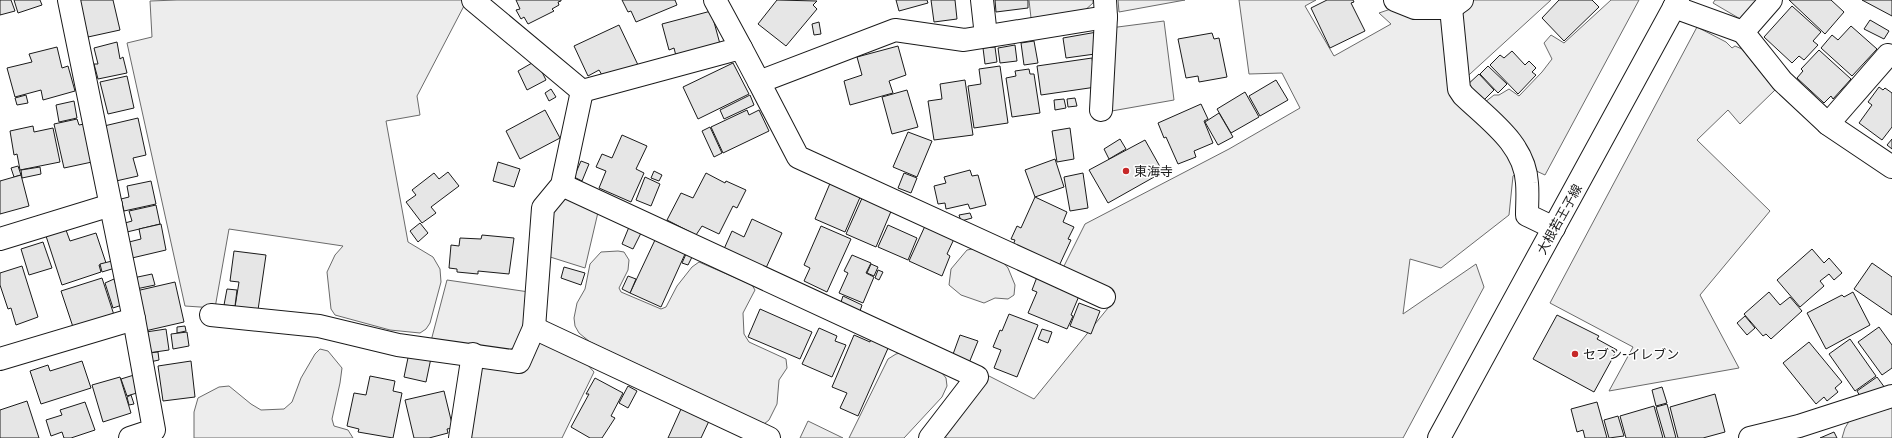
<svg xmlns="http://www.w3.org/2000/svg" width="1892" height="438" font-family="'IBM Plex Sans','Noto Sans JP',sans-serif">
	<rect width="100%" height="100%" fill="#fff"/>
	<g fill="#ededed" stroke="#6a6a6a">
		<polygon points="177,0 464,0 466,2 417,96 420,115 386,121 408,242 433,257 440,269 441,282 430,323 426,329 420,333 390,330 335,315 331,309 327,272 335,255 343,246 229,229 215,308 185,306 127,43 152,37 150,1"/>
		<polygon points="1029,0 1093,0 1093,3 1083,12 1031,18"/>
		<polygon points="1118,0 1185,0 1119,12"/>
		<polygon points="1239,0 1316,0 1305,6 1334,56 1391,24 1379,13 1417,0 1551,0 1459,84 1521,170 1513,176 1509,215 1441,268 1410,259 1403,314 1476,264 1484,287 1403,438 947,438 944,436 989,376 1034,399 1108,308 1115,293 1062,270 1085,224 1229,149 1300,108 1282,73 1249,74"/>
		<polygon points="1611,0 1639,0 1545,175 1532,169 1480,106 1494,95 1499,95 1509,89 1519,96 1542,72 1552,59 1544,43 1551,35 1564,43"/>
		<polygon points="1715,0 1761,0 1742,20 1713,3"/>
		<polygon points="1164,21 1174,100 1106,112 1110,28"/>
		<polygon points="1697,27 1726,42 1732,48 1735,46 1742,49 1775,90 1740,124 1728,110 1697,140 1770,211 1700,295 1739,368 1609,391 1633,347 1550,303"/>
		<polygon points="569,194 599,208 585,268 547,256 550,213"/>
		<polygon points="977,248 997,255 1008,268 1015,285 1014,295 1008,299 995,298 984,303 961,295 949,285 951,269 967,250"/>
		<polygon points="618,251 624,252 629,260 628,270 619,288 621,292 661,309 666,307 677,286 692,267 699,262 752,285 755,290 743,313 744,334 749,342 786,359 787,368 779,380 777,404 769,420 764,424 590,342 579,333 575,326 574,318 577,303 585,289 590,264 601,252"/>
		<polygon points="447,280 529,292 526,331 519,345 507,351 431,341"/>
		<polygon points="544,340 586,363 594,372 562,438 469,438 481,369 487,364"/>
		<polygon points="320,349 328,351 342,368 340,383 332,419 334,426 348,430 353,438 194,438 194,412 198,398 219,387 229,386 251,404 261,410 284,409 292,402 301,378 315,354"/>
		<polygon points="904,352 938,368 946,378 947,386 942,397 904,438 849,438 888,359 896,354"/>
		<polygon points="1892,408 1892,438 1842,438 1845,428 1851,418"/>
		<polygon points="808,421 843,438 800,438"/>
	</g>
	<g fill="#e6e6e6" stroke="#1a1a1a">
		<polygon points="0,0 11,0 15,11 0,15"/>
		<polygon points="14,0 40,0 42,5 18,13"/>
		<polygon points="79,0 113,0 120,30 88,37"/>
		<polygon points="516,0 561,0 561,1 558,2 559,5 552,9 554,11 528,24 524,17 521,19 516,10 520,9"/>
		<polygon points="622,0 675,0 677,5 636,22 631,11 628,12"/>
		<polygon points="777,0 817,1 813,5 817,9 786,46 758,24"/>
		<polygon points="896,0 927,0 928,3 899,11"/>
		<polygon points="931,0 955,0 957,19 934,22"/>
		<polygon points="995,0 1028,0 1028,8 996,12"/>
		<polygon points="1327,0 1353,0 1354,2 1351,3 1365,31 1330,48 1311,8"/>
		<polygon points="1559,0 1592,0 1599,7 1564,41 1542,18"/>
		<polygon points="1789,0 1831,0 1844,12 1825,34"/>
		<polygon points="1862,0 1892,0 1892,16"/>
		<polygon points="1792,6 1821,32 1813,41 1818,45 1804,60 1799,56 1792,63 1764,37"/>
		<polygon points="711,11 720,44 676,56 674,48 669,50 662,24"/>
		<polygon points="1870,20 1889,31 1884,39 1864,29"/>
		<polygon points="819,22 821,34 814,35 812,24"/>
		<polygon points="619,25 638,65 602,75 599,70 588,76 574,46"/>
		<polygon points="1851,26 1877,49 1852,76 1821,48 1832,35 1838,40"/>
		<polygon points="1097,32 1095,54 1066,58 1063,38"/>
		<polygon points="1212,33 1214,39 1219,38 1227,77 1199,82 1198,76 1186,78 1178,39"/>
		<polygon points="1034,41 1038,63 1024,65 1021,43"/>
		<polygon points="117,42 120,59 123,57 127,73 98,79 94,64 98,64 94,48"/>
		<polygon points="1015,45 1017,61 1000,63 998,48"/>
		<polygon points="898,46 906,75 889,81 893,93 850,105 844,81 862,75 857,57"/>
		<polygon points="57,47 62,68 68,66 75,91 43,100 41,90 15,97 7,68 32,62 29,54"/>
		<polygon points="995,47 997,62 985,64 983,48"/>
		<polygon points="1819,50 1851,79 1833,99 1831,96 1824,103 1797,78 1803,71 1801,69"/>
		<polygon points="1512,51 1525,65 1529,61 1536,68 1532,72 1536,75 1518,94 1490,65 1500,55 1504,58"/>
		<polygon points="1092,58 1096,87 1041,95 1037,66"/>
		<polygon points="532,63 540,68 546,80 527,90 518,71"/>
		<polygon points="733,63 749,94 698,119 683,87"/>
		<polygon points="1000,66 1008,123 974,128 968,86 981,84 979,69"/>
		<polygon points="1488,66 1507,84 1498,93 1480,74"/>
		<polygon points="1029,69 1030,74 1034,74 1040,113 1012,117 1006,78 1016,76 1015,71"/>
		<polygon points="1479,74 1494,90 1481,103 1465,87"/>
		<polygon points="127,76 134,108 108,114 100,82"/>
		<polygon points="965,80 973,135 934,140 928,101 942,99 940,84"/>
		<polygon points="1276,80 1288,100 1260,116 1249,96"/>
		<polygon points="1879,87 1883,90 1885,88 1892,93 1892,127 1882,140 1859,123 1872,105 1868,102"/>
		<polygon points="551,89 556,97 549,101 545,93"/>
		<polygon points="907,90 918,127 892,134 882,97"/>
		<polygon points="1245,92 1259,117 1231,133 1217,109"/>
		<polygon points="26,95 28,103 17,105 15,98"/>
		<polygon points="750,95 754,105 724,119 720,110"/>
		<polygon points="1075,98 1077,106 1068,107 1067,99"/>
		<polygon points="1064,99 1066,108 1055,110 1054,100"/>
		<polygon points="74,101 77,118 59,122 56,105"/>
		<polygon points="1201,104 1208,119 1204,121 1213,143 1194,151 1196,157 1178,164 1166,137 1164,138 1158,123"/>
		<polygon points="545,110 560,138 520,159 506,131"/>
		<polygon points="747,110 749,115 759,110 769,131 723,153 711,127"/>
		<polygon points="1219,113 1233,137 1218,145 1205,122"/>
		<polygon points="138,118 146,155 133,158 138,176 116,181 104,126"/>
		<polygon points="77,119 79,125 84,124 92,162 64,168 54,124"/>
		<polygon points="33,126 34,132 53,128 60,162 20,170 17,154 14,155 10,131"/>
		<polygon points="710,127 722,153 714,157 702,131"/>
		<polygon points="1070,128 1074,159 1057,162 1052,131"/>
		<polygon points="908,132 932,141 917,177 893,167"/>
		<polygon points="622,135 647,146 636,169 644,173 631,202 599,188 606,171 596,167 602,154 612,158"/>
		<polygon points="1120,139 1126,149 1109,159 1104,149"/>
		<polygon points="1892,139 1892,149 1887,145"/>
		<polygon points="1145,140 1163,172 1108,203 1089,170"/>
		<polygon points="1055,159 1064,187 1035,197 1025,170"/>
		<polygon points="581,161 589,164 582,181 574,177"/>
		<polygon points="498,162 520,169 514,187 493,181"/>
		<polygon points="18,166 21,175 14,177 11,168"/>
		<polygon points="40,167 41,174 22,178 21,170"/>
		<polygon points="970,170 972,176 978,175 986,205 970,209 968,204 946,209 945,203 938,204 934,186 946,183 944,177"/>
		<polygon points="654,171 662,175 659,181 651,178"/>
		<polygon points="448,172 459,186 431,207 436,213 422,223 406,202 416,195 412,190 434,173 439,179"/>
		<polygon points="706,173 725,183 726,181 746,190 737,208 733,206 719,234 702,226 696,235 667,220 681,193 693,198"/>
		<polygon points="904,173 917,178 911,193 898,188"/>
		<polygon points="1083,173 1088,208 1070,211 1064,177"/>
		<polygon points="21,175 29,206 0,214 0,181"/>
		<polygon points="645,177 660,184 651,206 636,200"/>
		<polygon points="151,181 156,204 124,211 121,199 129,197 127,186"/>
		<polygon points="831,181 861,195 845,232 815,219"/>
		<polygon points="863,196 892,209 876,247 846,234"/>
		<polygon points="1035,197 1067,212 1063,222 1074,227 1068,239 1071,240 1059,266 1013,245 1015,240 1011,239 1017,226 1021,228"/>
		<polygon points="156,205 160,224 127,232 125,223 132,221 129,211"/>
		<polygon points="970,213 972,218 961,221 959,215"/>
		<polygon points="752,219 782,233 766,268 724,249 732,231 744,237"/>
		<polygon points="420,223 428,233 418,242 410,231"/>
		<polygon points="161,224 166,250 132,258 129,242 141,239 139,229"/>
		<polygon points="888,225 917,238 908,260 878,247"/>
		<polygon points="821,226 851,239 827,292 804,281 810,268 804,265"/>
		<polygon points="925,226 954,239 947,254 950,256 942,276 909,261"/>
		<polygon points="629,227 641,233 633,249 622,244"/>
		<polygon points="66,230 70,241 96,233 106,263 99,265 101,272 62,285 46,236"/>
		<polygon points="482,235 514,238 509,274 478,271 478,274 457,272 457,269 449,268 451,245 459,246 460,238 481,239"/>
		<polygon points="655,240 685,254 661,307 630,293"/>
		<polygon points="43,242 52,268 29,275 21,249"/>
		<polygon points="1812,249 1824,263 1829,258 1842,273 1834,280 1829,274 1820,281 1824,286 1800,307 1777,280"/>
		<polygon points="234,251 266,255 258,310 235,307 239,282 230,281"/>
		<polygon points="686,254 692,257 688,265 682,263"/>
		<polygon points="852,255 871,263 866,273 874,277 863,303 839,293 848,273 844,271"/>
		<polygon points="112,261 115,268 102,272 100,264"/>
		<polygon points="1872,263 1892,277 1892,315 1854,289"/>
		<polygon points="871,264 878,267 874,276 867,273"/>
		<polygon points="22,266 38,317 16,325 11,308 8,309 0,285 0,273"/>
		<polygon points="564,267 585,273 581,285 561,278"/>
		<polygon points="878,270 883,272 879,280 875,278"/>
		<polygon points="152,274 155,285 136,289 133,278"/>
		<polygon points="628,276 636,279 630,293 622,289"/>
		<polygon points="1037,277 1079,296 1071,315 1073,316 1067,329 1028,313 1037,292 1032,290"/>
		<polygon points="102,278 114,315 73,327 61,291"/>
		<polygon points="114,279 122,305 113,308 105,283"/>
		<polygon points="175,282 184,322 145,331 136,291"/>
		<polygon points="227,289 237,290 235,306 224,305"/>
		<polygon points="1769,292 1780,305 1790,297 1802,311 1771,339 1766,334 1763,336 1744,314"/>
		<polygon points="1853,292 1870,325 1826,349 1807,313 1842,295 1844,297"/>
		<polygon points="843,296 862,305 860,311 841,302"/>
		<polygon points="1079,303 1100,311 1091,334 1070,326"/>
		<polygon points="760,309 812,332 800,359 748,337"/>
		<polygon points="1009,314 1038,325 1017,377 994,368 1001,350 993,347 1000,330 1002,331"/>
		<polygon points="1557,315 1599,336 1597,339 1617,350 1594,392 1533,359"/>
		<polygon points="1745,316 1755,328 1747,335 1737,323"/>
		<polygon points="185,326 186,331 177,333 177,327"/>
		<polygon points="1879,327 1892,345 1892,368 1882,375 1858,342"/>
		<polygon points="819,328 837,336 835,341 846,345 832,377 802,364"/>
		<polygon points="166,329 169,350 148,353 146,332"/>
		<polygon points="1042,329 1052,332 1048,343 1038,339"/>
		<polygon points="187,332 189,346 173,349 171,334"/>
		<polygon points="854,335 870,342 871,338 889,346 858,416 840,408 847,393 832,387"/>
		<polygon points="960,335 978,341 969,363 952,357"/>
		<polygon points="1850,339 1876,376 1855,391 1829,354"/>
		<polygon points="1809,342 1842,382 1835,388 1838,392 1827,401 1824,397 1816,404 1783,363"/>
		<polygon points="158,352 159,360 150,362 149,353"/>
		<polygon points="409,353 431,358 426,382 404,377"/>
		<polygon points="82,361 91,388 41,404 30,371 48,365 50,371"/>
		<polygon points="191,361 195,397 163,401 158,366"/>
		<polygon points="134,375 140,392 127,396 121,379"/>
		<polygon points="370,376 395,381 393,391 402,393 393,438 358,432 359,429 347,426 354,393 366,395"/>
		<polygon points="120,377 131,413 103,422 92,385"/>
		<polygon points="1877,377 1885,388 1860,396 1857,391"/>
		<polygon points="595,378 623,393 611,416 615,418 602,438 590,438 571,427 589,394 586,394"/>
		<polygon points="628,386 637,391 628,408 619,403"/>
		<polygon points="1662,387 1667,403 1656,406 1652,390"/>
		<polygon points="444,391 453,428 447,429 448,433 429,438 414,438 405,400"/>
		<polygon points="1715,394 1725,432 1703,438 1678,438 1670,407"/>
		<polygon points="131,395 134,404 129,405 127,397"/>
		<polygon points="27,401 39,438 0,438 0,410"/>
		<polygon points="85,402 95,430 71,438 64,438 62,432 51,436 46,420 62,415 60,410"/>
		<polygon points="1597,402 1607,438 1585,438 1583,430 1577,432 1571,409"/>
		<polygon points="1667,404 1676,438 1665,438 1656,407"/>
		<polygon points="1654,406 1663,438 1626,438 1620,416"/>
		<polygon points="681,409 709,421 701,438 668,438"/>
		<polygon points="1618,416 1624,436 1609,438 1604,420"/>
		<polygon points="1834,432 1837,438 1820,438"/>
	</g>
	<g fill="none" stroke-linecap="round" stroke-linejoin="round">
		<g stroke="#1a1a1a" stroke-width="24">
			<g id="minor">
				<polyline points="69,0 134,319 154,430 130,438"/>
				<polyline points="473,0 582,91"/>
				<polyline points="715,0 741,48"/>
				<polyline points="982,0 986,36"/>
				<polyline points="1395,0 1415,8 1451,8 1462,0"/>
				<polyline points="1771,0 1743,32 1782,81 1828,124 1892,167"/>
				<polyline points="1674,7 1743,32"/>
				<path d="M1451,8l8,81 4,6c26,25 62,49 64,88 1,11 0,21 0,32l27,13"/>
				<polyline points="759,82 798,157 1104,297"/>
				<polyline points="582,91 741,48 759,82 895,30 964,40 1106,17 1105,0"/>
				<polyline points="1101,110 1106,17"/>
				<polyline points="1828,124 1888,55"/>
				<polyline points="562,185 977,377 930,438"/>
				<polyline points="0,239 111,205"/>
				<polyline points="211,315 319,326 398,345 519,362 534,328 543,208 562,185 582,91"/>
				<polyline points="534,328 769,438"/>
				<polyline points="0,359 134,319"/>
				<polyline points="460,438 473,354"/>
				<polyline points="1439,438 1678,0"/>
				<polyline points="1750,438 1799,426 1892,396"/>
			</g>
		</g>
		<use href="#minor" stroke="#fff" stroke-width="22"/>
	</g>
	<g fill="#c62828" stroke="#fff" stroke-width="1.5">
		<circle cx="1126" cy="171" r="4"/>
		<circle cx="1575" cy="354" r="4"/>
	</g>
	<g text-anchor="middle" stroke-width="3" stroke-linejoin="round" paint-order="stroke">
		<g font-size="13" fill="#1a1a1a" stroke="#fff" text-anchor="start">
			<text x="1134" y="176">東海寺</text>
			<text x="1583" y="359">セブン-イレブン</text>
		</g>
		<g font-size="13" fill="#1a1a1a" stroke="#fff">
			<text transform="translate(1559 219) rotate(-61)" y="5">大根若王子線</text>
		</g>
	</g>
</svg>
